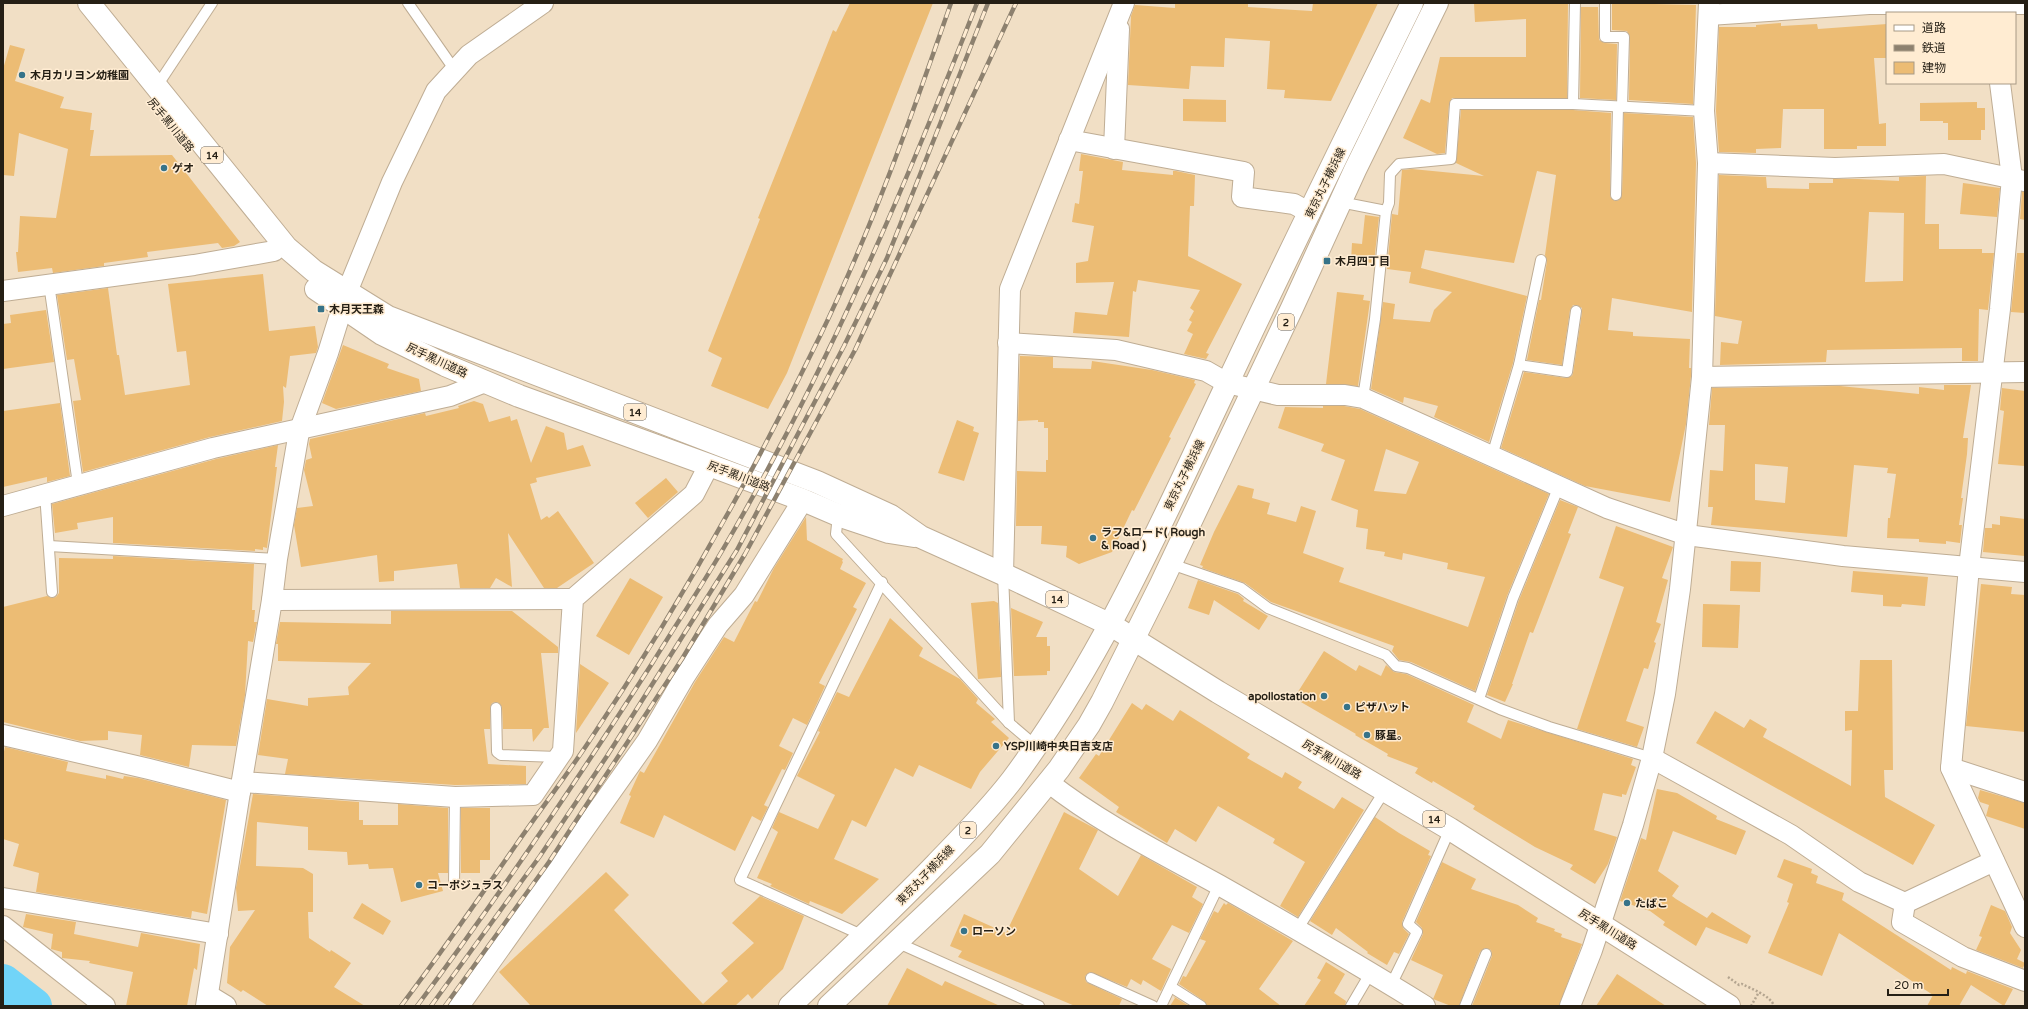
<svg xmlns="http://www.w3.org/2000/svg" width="2028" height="1009" font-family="'Varela Round','Noto Sans JP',sans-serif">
	<rect width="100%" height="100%" fill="#f1dfc5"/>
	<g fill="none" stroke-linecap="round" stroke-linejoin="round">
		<polyline stroke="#71d4f8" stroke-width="36" points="3,982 34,1006"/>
	</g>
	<g fill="#ecbc74" fill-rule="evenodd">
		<polygon points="850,3 933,3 787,373 768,409 711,386 722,358 708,351 760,219 758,218 833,30 836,32"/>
		<polygon points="1175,3 1248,3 1248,7 1312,11 1313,3 1378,3 1331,101 1284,98 1285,90 1267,89 1270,41 1225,38 1224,67 1191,66 1189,89 1128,85 1131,16 1135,5 1175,8"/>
		<polygon points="1474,3 1568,3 1567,98 1452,98 1449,104 1445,153 1437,154 1403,138 1421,99 1430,103 1440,57 1526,57 1526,19 1475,22"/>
		<polygon points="1612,3 1696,5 1693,104 1629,100 1630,37 1627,31 1612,30"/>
		<polygon points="1581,7 1598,7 1599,40 1605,43 1617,44 1616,100 1580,98"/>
		<polygon points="1781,23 1781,26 1817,24 1818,29 1887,24 1887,58 1874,58 1879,124 1886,123 1886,146 1857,146 1857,149 1824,149 1824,109 1783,109 1781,148 1756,149 1756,153 1719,152 1716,111 1719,27 1756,27 1756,25"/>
		<polygon points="10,45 25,49 15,81 64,97 60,108 92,113 90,130 94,130 90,156 172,155 240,242 234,246 222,248 218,243 147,252 148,257 104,263 104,266 53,273 52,268 18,272 16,252 18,252 20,216 56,218 68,149 19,133 14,176 3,175 3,69"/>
		<polygon points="1183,99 1226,100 1226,122 1183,121"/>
		<polygon points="1977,102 1977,108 1985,108 1985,130 1981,130 1981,140 1948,140 1948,123 1943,123 1943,121 1920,121 1920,103"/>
		<polygon points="1461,110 1573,110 1611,113 1610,195 1611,198 1615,201 1619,200 1622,195 1624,113 1693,117 1696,163 1692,312 1612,298 1608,330 1633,332 1633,336 1690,339 1689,368 1691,368 1691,376 1686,424 1670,502 1585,486 1501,448 1524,372 1566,378 1572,376 1573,373 1582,312 1582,308 1577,305 1573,305 1570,310 1562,365 1527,360 1539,300 1541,300 1547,261 1545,255 1556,175 1537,171 1514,263 1425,250 1421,268 1527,296 1513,363 1489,442 1434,417 1438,406 1404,397 1403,403 1371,389 1383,302 1395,304 1393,319 1430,322 1434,310 1452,292 1409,283 1411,272 1387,269 1392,214 1398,215 1402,170 1412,169 1484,176 1456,163"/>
		<polygon points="1081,154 1123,162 1122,170 1173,175 1173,171 1176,171 1195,175 1194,206 1190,206 1188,256 1242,284 1206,353 1209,354 1206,359 1184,354 1193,334 1187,331 1192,322 1189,320 1194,311 1190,308 1200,290 1138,280 1136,292 1133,291 1129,337 1073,333 1075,312 1107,315 1114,282 1076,283 1076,263 1088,261 1094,226 1072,222 1075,203 1079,204 1083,171 1079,171"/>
		<path d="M1719,175l47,2 1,11 42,1v-6h24v-4h25l41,2v-4l27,-1 -1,48h14v25h43v4h12l-6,57 -9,-1 -1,52h-16v-13l-135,2 -1,12 -106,3 1,-23 17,2 4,-23 -27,-5zM1869,212l35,1 -1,68 -38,1z"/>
		<polygon points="1963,183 2000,188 1997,217 1960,214"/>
		<polygon points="2022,192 2025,192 2025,220 2020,219"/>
		<polygon points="1365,215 1379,217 1374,263 1351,261 1352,243 1362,244"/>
		<polygon points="2017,253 2025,253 2025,313 2011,312"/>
		<polygon points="263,274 269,331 315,326 318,347 316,353 290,356 286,388 283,386 284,402 282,421 210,437 83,472 73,401 81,400 74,359 67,360 57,295 108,288 117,355 119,355 125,395 190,385 186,351 177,352 168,284"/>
		<polygon points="1337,292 1364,295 1363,300 1370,301 1358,386 1326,384"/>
		<polygon points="46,310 54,362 3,369 3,324 11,323 10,315"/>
		<polygon points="343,345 389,364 387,368 419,379 421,391 336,409 322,403"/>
		<polygon points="1020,356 1053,357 1053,368 1091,369 1092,361 1152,370 1195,380 1194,383 1196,384 1169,437 1171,438 1134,511 1132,510 1112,552 1079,564 1066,557 1067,546 1041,544 1042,526 1016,526 1017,471 1046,472 1046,460 1048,460 1048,428 1044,428 1044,422 1038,422 1038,420 1018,421"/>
		<path d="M1944,385h27l-8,53h5l-1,16 -6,44h2l-4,27h3l-2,18 -14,-2v3l-27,-2v-3l-32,-1 1,-20h2l6,-44 -9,-1 1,-5 -34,-3 -7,72 -136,-12 2,-18h-5l2,-37 13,1 2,-46h-16l3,-37 128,-2 79,8v-7l25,3zM1755,464l33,3 -3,36 -30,-3z"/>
		<polygon points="2002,388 2025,391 2025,466 1998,464 2004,411 2000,410"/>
		<polygon points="474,401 483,404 489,422 510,416 511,421 517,419 531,463 546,426 564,433 567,450 583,445 591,466 536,478 537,482 530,484 541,520 547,516 549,518 558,511 594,563 557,588 544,588 508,533 512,587 496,578 490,588 460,588 457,564 394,571 394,581 379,582 377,555 301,567 294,525 297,508 313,506 304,470 306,460 312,458 309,444 310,439 425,413 426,416 459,408 458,406"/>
		<polygon points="60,403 70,476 47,482 47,477 3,487 3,411"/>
		<path d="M1323,406h21l16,3 189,85 -42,102 -32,95 -64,-29 -12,-2 -7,-9 2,-5 -123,-44 -26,-19 -43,-15 1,-2 -3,-1 14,-33 24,-47 16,4 -2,9 18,5 -3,11 29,8 5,-16 15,5 -13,42 41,15 -5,14 129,45 17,-50 -38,-8 1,-6 -45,-10 -1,7 -18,-4 1,-4 -19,-3 2,-20 -12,-2 2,-17 -27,-10 14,-40 -24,-9 3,-7 -46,-16 7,-21 38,1zM1386,449l33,13 -13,32 -32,-3z"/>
		<polygon points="957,420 974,427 973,431 979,433 964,481 938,473"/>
		<polygon points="278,445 275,467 277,467 267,548 263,547 263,550 255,549 255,551 113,543 113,517 77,523 78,529 55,533 52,504 216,459"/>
		<polygon points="666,478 678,492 648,518 635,503"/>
		<polygon points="1560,500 1578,507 1568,533 1571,534 1533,633 1530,632 1512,684 1513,684 1505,702 1487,695 1519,600"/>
		<polygon points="2000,516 2025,519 2025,556 1983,552 1985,528 1992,528 1992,524 2000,525"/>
		<polygon points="806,517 807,540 843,559 842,561 843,562 840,569 866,583 853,607 857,609 819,683 825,686 807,725 793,718 779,746 793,753 785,770 782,769 764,805 768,807 761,821 752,816 735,851 664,815 654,838 620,823 631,796 629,795 640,771 644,773 695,682 724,637 734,642 755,601 757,602 774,568"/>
		<polygon points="1616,526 1673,547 1662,578 1668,580 1656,622 1661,624 1654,642 1656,643 1648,669 1644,668 1626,721 1644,727 1637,747 1577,729 1624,587 1599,578"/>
		<polygon points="113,556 254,564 252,610 255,610 254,622 257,622 253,642 248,641 245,695 236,746 192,745 189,767 140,755 142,735 108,731 108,740 80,741 3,722 3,607 47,596 52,598 56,597 59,593 59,558 113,559"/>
		<polygon points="1731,561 1761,562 1760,592 1730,591"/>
		<polygon points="1853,571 1928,577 1925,606 1902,604 1901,607 1883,606 1883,595 1851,592"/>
		<polygon points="630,578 663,597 629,655 596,636"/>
		<polygon points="1198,580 1238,594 1244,599 1243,601 1268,616 1259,630 1214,600 1209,615 1188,608"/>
		<polygon points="1981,584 2012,587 2011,594 2025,595 2025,732 1966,726"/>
		<polygon points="994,601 998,603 1001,677 978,679 971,603"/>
		<polygon points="1703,604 1740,605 1738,648 1702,647"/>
		<polygon points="1011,608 1043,622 1036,637 1047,637 1047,646 1050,646 1050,671 1047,671 1047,675 1014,676"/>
		<polygon points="391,611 512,611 558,647 558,653 541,653 549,728 544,728 533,742 532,729 503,729 502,707 499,703 496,702 492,703 490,708 490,729 484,729 488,764 526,766 526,784 455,785 285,774 288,759 258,755 267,699 308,706 308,698 349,695 348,687 371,663 278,661 278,644 276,644 280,622 391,624"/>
		<polygon points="890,618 923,648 919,656 960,679 978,699 976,703 995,719 991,722 1009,738 980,772 971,789 919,765 913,777 895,768 866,827 852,820 834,859 879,879 842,914 810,901 809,904 770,886 772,884 757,878 778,832 772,828 779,812 818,829 835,795 797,776 820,732 818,731 837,692 849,697"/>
		<polygon points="1324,651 1356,671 1359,665 1381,676 1386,665 1394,672 1406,674 1474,705 1467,722 1501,739 1508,720 1633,759 1631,765 1636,767 1626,795 1622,794 1622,797 1603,793 1594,830 1617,837 1608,864 1595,884 1570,869 1573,865 1535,847 1473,809 1475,806 1433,781 1432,783 1415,773 1418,768 1387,756 1388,754 1355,735 1356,734 1294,698"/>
		<polygon points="1860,660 1892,660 1893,770 1884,770 1885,797 1935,825 1913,865 1696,743 1715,711 1744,728 1750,719 1767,729 1763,737 1851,786 1852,730 1845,731 1845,711 1858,711"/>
		<polygon points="580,664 609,683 576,733"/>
		<polygon points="1132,703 1142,710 1146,704 1173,721 1180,710 1250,754 1247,758 1282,778 1285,772 1302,782 1298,788 1334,809 1342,797 1364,810 1298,917 1280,906 1305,862 1273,843 1275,839 1218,806 1196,842 1175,829 1167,843 1116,812 1119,807 1079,778 1096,754 1099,756"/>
		<polygon points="5,747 68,762 66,771 106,779 106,775 123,779 124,776 138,778 226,800 207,914 192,911 191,918 36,892 39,873 13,866 19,844 3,839 3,756"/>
		<polygon points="1657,789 1677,793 1717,816 1716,819 1746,831 1736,855 1673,831 1658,871 1679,886 1672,896 1676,899 1707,918 1712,912 1751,936 1747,944 1706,927 1696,946 1663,925 1665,922 1650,911 1620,901 1641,838 1646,840"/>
		<polygon points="1980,790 2025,803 2025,829 1986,816 1989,805 1980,802 1978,798"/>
		<polygon points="253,794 359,802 359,820 363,820 363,825 398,825 398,804 448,808 448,873 438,873 443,891 401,902 393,868 369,869 368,864 348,865 347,852 308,850 308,827 257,822 256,866 303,868 313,874 313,912 308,912 309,938 330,952 331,950 351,963 334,987 365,1006 268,1006 243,990 241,992 227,983 230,947 255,910 238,911 236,888"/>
		<polygon points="461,808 490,808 490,860 480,860 480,873 461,873"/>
		<polygon points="1064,812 1098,830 1079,869 1118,896 1141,855 1197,887 1192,897 1203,904 1189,933 1172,925 1152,959 1171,969 1161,991 1143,980 1141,985 1131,979 1127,987 1090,972 1085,976 1086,982 1122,999 1119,1006 1075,1006 958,957 962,951 950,946 964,914 1006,933"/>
		<polygon points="1375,817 1399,833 1430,851 1428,855 1431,856 1402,922 1403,928 1409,934 1399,954 1394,952 1387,965 1367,953 1368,952 1336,928 1332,935 1310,921"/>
		<polygon points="1784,859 1812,869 1811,873 1818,876 1816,883 1844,893 1842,900 1951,970 1952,967 1966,974 1967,971 2013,989 2004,1006 1971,985 1959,1006 1927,1006 1933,995 1839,933 1822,976 1768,953 1789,903 1787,902 1793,884 1777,877"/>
		<polygon points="1442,862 1476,879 1471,889 1518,905 1538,918 1536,922 1555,929 1554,931 1562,934 1561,937 1582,944 1559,1006 1472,1006 1492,956 1491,950 1485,948 1480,952 1459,1006 1451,1006 1433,999 1443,975 1411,960 1423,934 1422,928 1416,922"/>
		<polygon points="606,872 629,895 614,910 703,1004 728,981 721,973 754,943 732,923 760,896 804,916 783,969 752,999 748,994 735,1006 531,1006 499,972"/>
		<polygon points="362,903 391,921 383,935 353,918"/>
		<polygon points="1224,903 1226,905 1228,903 1293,941 1259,989 1281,1006 1207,1006 1204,1001 1179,984 1183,976 1186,977 1206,941 1200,939 1214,911 1218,913"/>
		<polygon points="1991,905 2005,911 2012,927 2010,933 2021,950 2017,959 2025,963 2023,968 1976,950 1982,937 1979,936"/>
		<polygon points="26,914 76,922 74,934 138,947 141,933 200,944 197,970 194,968 187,1006 126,1006 133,972 89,963 90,961 62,958 62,952 51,949 53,934 23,927"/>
		<polygon points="1326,962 1345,974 1334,993 1346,1001 1345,1006 1304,1006 1321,980 1317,978"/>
		<polygon points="907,968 942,986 945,981 1000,1006 887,1006"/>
		<polygon points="1617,974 1666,1006 1596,1006"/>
		<polygon points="1173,996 1189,1006 1170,1006 1175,998"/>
	</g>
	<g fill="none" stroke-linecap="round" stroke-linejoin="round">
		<g stroke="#bfad94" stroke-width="12">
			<g id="service">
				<polyline points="408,3 454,69"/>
				<polyline points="1605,3 1605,37 1624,37 1622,107"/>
				<polyline points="157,86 212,3"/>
				<polyline points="1573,104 1575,3"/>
				<polyline points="1616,195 1618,107"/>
				<polyline points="1340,202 1386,211"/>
				<polyline points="49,284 78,484"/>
				<polyline points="1519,365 1567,372 1576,311"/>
				<polyline points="1363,398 1375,319 1386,211 1389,203 1390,174 1399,164 1451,159 1455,104 1573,104 1704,111"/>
				<polyline points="1492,456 1519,365 1541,260"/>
				<polyline points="45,493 52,592"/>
				<polyline points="838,515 836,534 1009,723 1036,746"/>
				<polyline points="49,546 277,559"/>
				<polyline points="1171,564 1241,588 1268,608 1386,655 1396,666 1408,668 1500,709 1549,727 1652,758"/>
				<polyline points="1003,574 1009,723"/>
				<polyline points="1479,699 1513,598 1559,486"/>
				<polyline points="496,708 497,752 501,755 558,757"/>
				<polyline points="454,884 455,797"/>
				<polyline points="1297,930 1385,790"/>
				<polyline points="864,936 740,880 882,582"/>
				<polyline points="896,942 1039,1006"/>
				<polyline points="1091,978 1153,1006"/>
				<polyline points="1391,985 1417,932 1408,924 1450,829"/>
				<polyline points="1171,987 1201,1006"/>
				<polyline points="1161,1006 1219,885"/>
				<polyline points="1351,1006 1371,972"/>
				<polyline points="1465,1006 1486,954"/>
			</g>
		</g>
		<g stroke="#bfad94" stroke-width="22">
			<g id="minor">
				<polyline points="1709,15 1869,4 2025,4"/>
				<polyline points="2000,83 2012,178 2000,309 1969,567 1951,768 2025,927"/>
				<polyline points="1069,140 1244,172 1242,197 1294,204 1310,213"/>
				<polyline points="1114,149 1119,29"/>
				<polyline points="1708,163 1835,168 1944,164 2024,181"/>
				<polyline points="3,291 194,265 274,251"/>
				<polyline points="1008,343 1116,350 1206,371 1227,383 1278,395 1345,395 1363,398 1607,508 1687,535 1843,556 2025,572"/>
				<polyline points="1702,377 2025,372"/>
				<polyline points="3,506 213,448 450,396 485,382"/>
				<polyline points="1003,574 1010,289 1124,3"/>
				<polyline points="272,600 573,599"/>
				<polyline points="3,735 149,769 240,792"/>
				<polyline points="1652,758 1791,835 1859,882 1905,903 1994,861"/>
				<polyline points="1951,768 2025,792"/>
				<polyline points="242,782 455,797 533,795 563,751 573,599 694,494 709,465"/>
				<path d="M1048,782c52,41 113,71 171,103 69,39 138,79 206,121"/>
				<polyline points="3,898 218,934"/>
				<polyline points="1905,903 1902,922 1963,957 2025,981"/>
				<polyline points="3,926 105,1006"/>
				<polyline points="208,995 226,1006"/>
				<polyline points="206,1006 240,792 272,600 277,559 299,432 328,353 347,292 392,182 436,91 469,55 543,3"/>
				<polyline points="459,1006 647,741 685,676 718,625 744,595 803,500"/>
				<polyline points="1570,1006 1592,950 1633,825 1652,758 1665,694 1680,589 1702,377 1708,163 1704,111 1709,3"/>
			</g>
		</g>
		<g stroke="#bfad94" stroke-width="24">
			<g id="primary">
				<polyline points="89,3 286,247 314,271 388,317 817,482 891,516 921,537 1003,574 1111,625 1218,692 1450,829 1729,1006"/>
				<polyline points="316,289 382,334 445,365 519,396 709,465 803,500 838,515 889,532 914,536"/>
				<path d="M790,1006c49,-47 99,-93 146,-142 26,-27 53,-54 76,-84 91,-122 152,-263 217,-400 59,-126 121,-251 183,-377"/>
				<polyline points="829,1006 990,854 1059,769 1089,725 1102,702 1161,584 1292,308 1355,170 1437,3"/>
			</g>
		</g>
		<g stroke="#b4a590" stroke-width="2.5" stroke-dasharray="2 2" stroke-linecap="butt">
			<path d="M1728,977l11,8 3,-1c10,5 29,12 32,22"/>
			<polyline points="1751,1006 1759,992"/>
		</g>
		<use href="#service" stroke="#fff" stroke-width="10"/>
		<use href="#minor" stroke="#fff" stroke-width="20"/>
		<use href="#primary" stroke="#fff" stroke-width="22"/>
		<g stroke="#8d816f" stroke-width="4.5">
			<g id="rail">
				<path d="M401,1006c41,-54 79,-109 117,-164 23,-33 48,-66 70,-99 87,-130 164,-267 232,-407 52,-107 92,-221 131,-333"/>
				<path d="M417,1006c83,-111 161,-227 236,-344 24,-39 50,-78 73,-118 100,-172 179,-356 251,-541"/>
				<polyline points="431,1006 540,856 607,756 737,550 844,346 887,258 988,3"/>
				<polyline points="445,1006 549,862 682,659 745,554 855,350 1016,3"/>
			</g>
		</g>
		<use href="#rail" stroke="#ffecd2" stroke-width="3" stroke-dasharray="9" stroke-linecap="butt"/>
	</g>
	<g fill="#367389" stroke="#ffecd2" stroke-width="1.5">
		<circle cx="22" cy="75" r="4"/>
		<circle cx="164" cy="168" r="4"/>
		<rect x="1323" y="257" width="8" height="8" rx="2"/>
		<rect x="317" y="305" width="8" height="8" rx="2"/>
		<circle cx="1093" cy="538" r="4"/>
		<circle cx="1324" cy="696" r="4"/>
		<circle cx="1347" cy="707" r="4"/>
		<circle cx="1367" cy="735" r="4"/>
		<circle cx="996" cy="746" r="4"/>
		<circle cx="419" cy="885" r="4"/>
		<circle cx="1627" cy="903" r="4"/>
		<circle cx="964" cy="931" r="4"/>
	</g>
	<g text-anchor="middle" stroke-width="3" stroke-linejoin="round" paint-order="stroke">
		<g fill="#ffecd2" stroke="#665c4e" stroke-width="1">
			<rect x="201" y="147" width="22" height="16" rx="3"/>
			<rect x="1278" y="314" width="16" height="16" rx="3"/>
			<rect x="624" y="404" width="22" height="16" rx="3"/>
			<rect x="1046" y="591" width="22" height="16" rx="3"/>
			<rect x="1423" y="811" width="22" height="16" rx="3"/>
			<rect x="960" y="822" width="16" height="16" rx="3"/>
		</g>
		<g font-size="10" font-weight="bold" fill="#251f15">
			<text x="212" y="159">14</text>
			<text x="1286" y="326">2</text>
			<text x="635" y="416">14</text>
			<text x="1057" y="603">14</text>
			<text x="1434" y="823">14</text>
			<text x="968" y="834">2</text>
		</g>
		<g font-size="11" font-weight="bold" fill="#251f15" stroke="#ffecd2" text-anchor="start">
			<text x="30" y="79">木月カリヨン幼稚園</text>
			<text x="172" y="172">ゲオ</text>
			<text x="1335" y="265">木月四丁目</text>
			<text x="329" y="313">木月天王森</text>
			<text x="1101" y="536">ラフ&amp;ロード( Rough<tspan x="1101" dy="13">&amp; Road )</tspan></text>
			<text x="1316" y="700" text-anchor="end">apollostation</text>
			<text x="1355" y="711">ピザハット</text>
			<text x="1375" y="739">豚星。</text>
			<text x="1004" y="750">YSP川崎中央日吉支店</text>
			<text x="427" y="889">コーポジュラス</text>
			<text x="1635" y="907">たばこ</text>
			<text x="972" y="935">ローソン</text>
		</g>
		<g font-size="11" fill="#251f15" stroke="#ffecd2">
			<text transform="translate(171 125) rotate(51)" y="4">尻手黒川道路</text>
			<text transform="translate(1325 183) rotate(-64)" y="4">東京丸子横浜線</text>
			<text transform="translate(437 360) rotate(25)" y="4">尻手黒川道路</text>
			<text transform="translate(1184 475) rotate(-64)" y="4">東京丸子横浜線</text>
			<text transform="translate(739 476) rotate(21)" y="4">尻手黒川道路</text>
			<text transform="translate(1332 759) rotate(30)" y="4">尻手黒川道路</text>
			<text transform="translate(925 875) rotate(-46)" y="4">東京丸子横浜線</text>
			<text transform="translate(1608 929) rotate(32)" y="4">尻手黒川道路</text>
		</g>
	</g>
	<rect width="2028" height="1009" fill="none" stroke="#251f15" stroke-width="8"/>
	<rect x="1886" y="12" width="130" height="72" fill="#ffecd2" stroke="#a89a86"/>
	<rect x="1894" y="25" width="20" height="6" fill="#ffffff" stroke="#a89a86"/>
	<text x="1922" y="32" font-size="12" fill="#251f15">道路</text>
	<rect x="1894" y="45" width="20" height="6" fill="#8d816f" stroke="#a89a86"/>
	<text x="1922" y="52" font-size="12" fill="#251f15">鉄道</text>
	<rect x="1894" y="62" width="20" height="12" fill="#ecbc74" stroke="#a89a86"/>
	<text x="1922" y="72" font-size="12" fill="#251f15">建物</text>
	<path d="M1888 989v6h60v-6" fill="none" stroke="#251f15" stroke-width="2"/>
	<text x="1894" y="989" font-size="12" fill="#251f15" stroke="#ffecd2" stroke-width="3" paint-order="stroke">20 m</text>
</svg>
